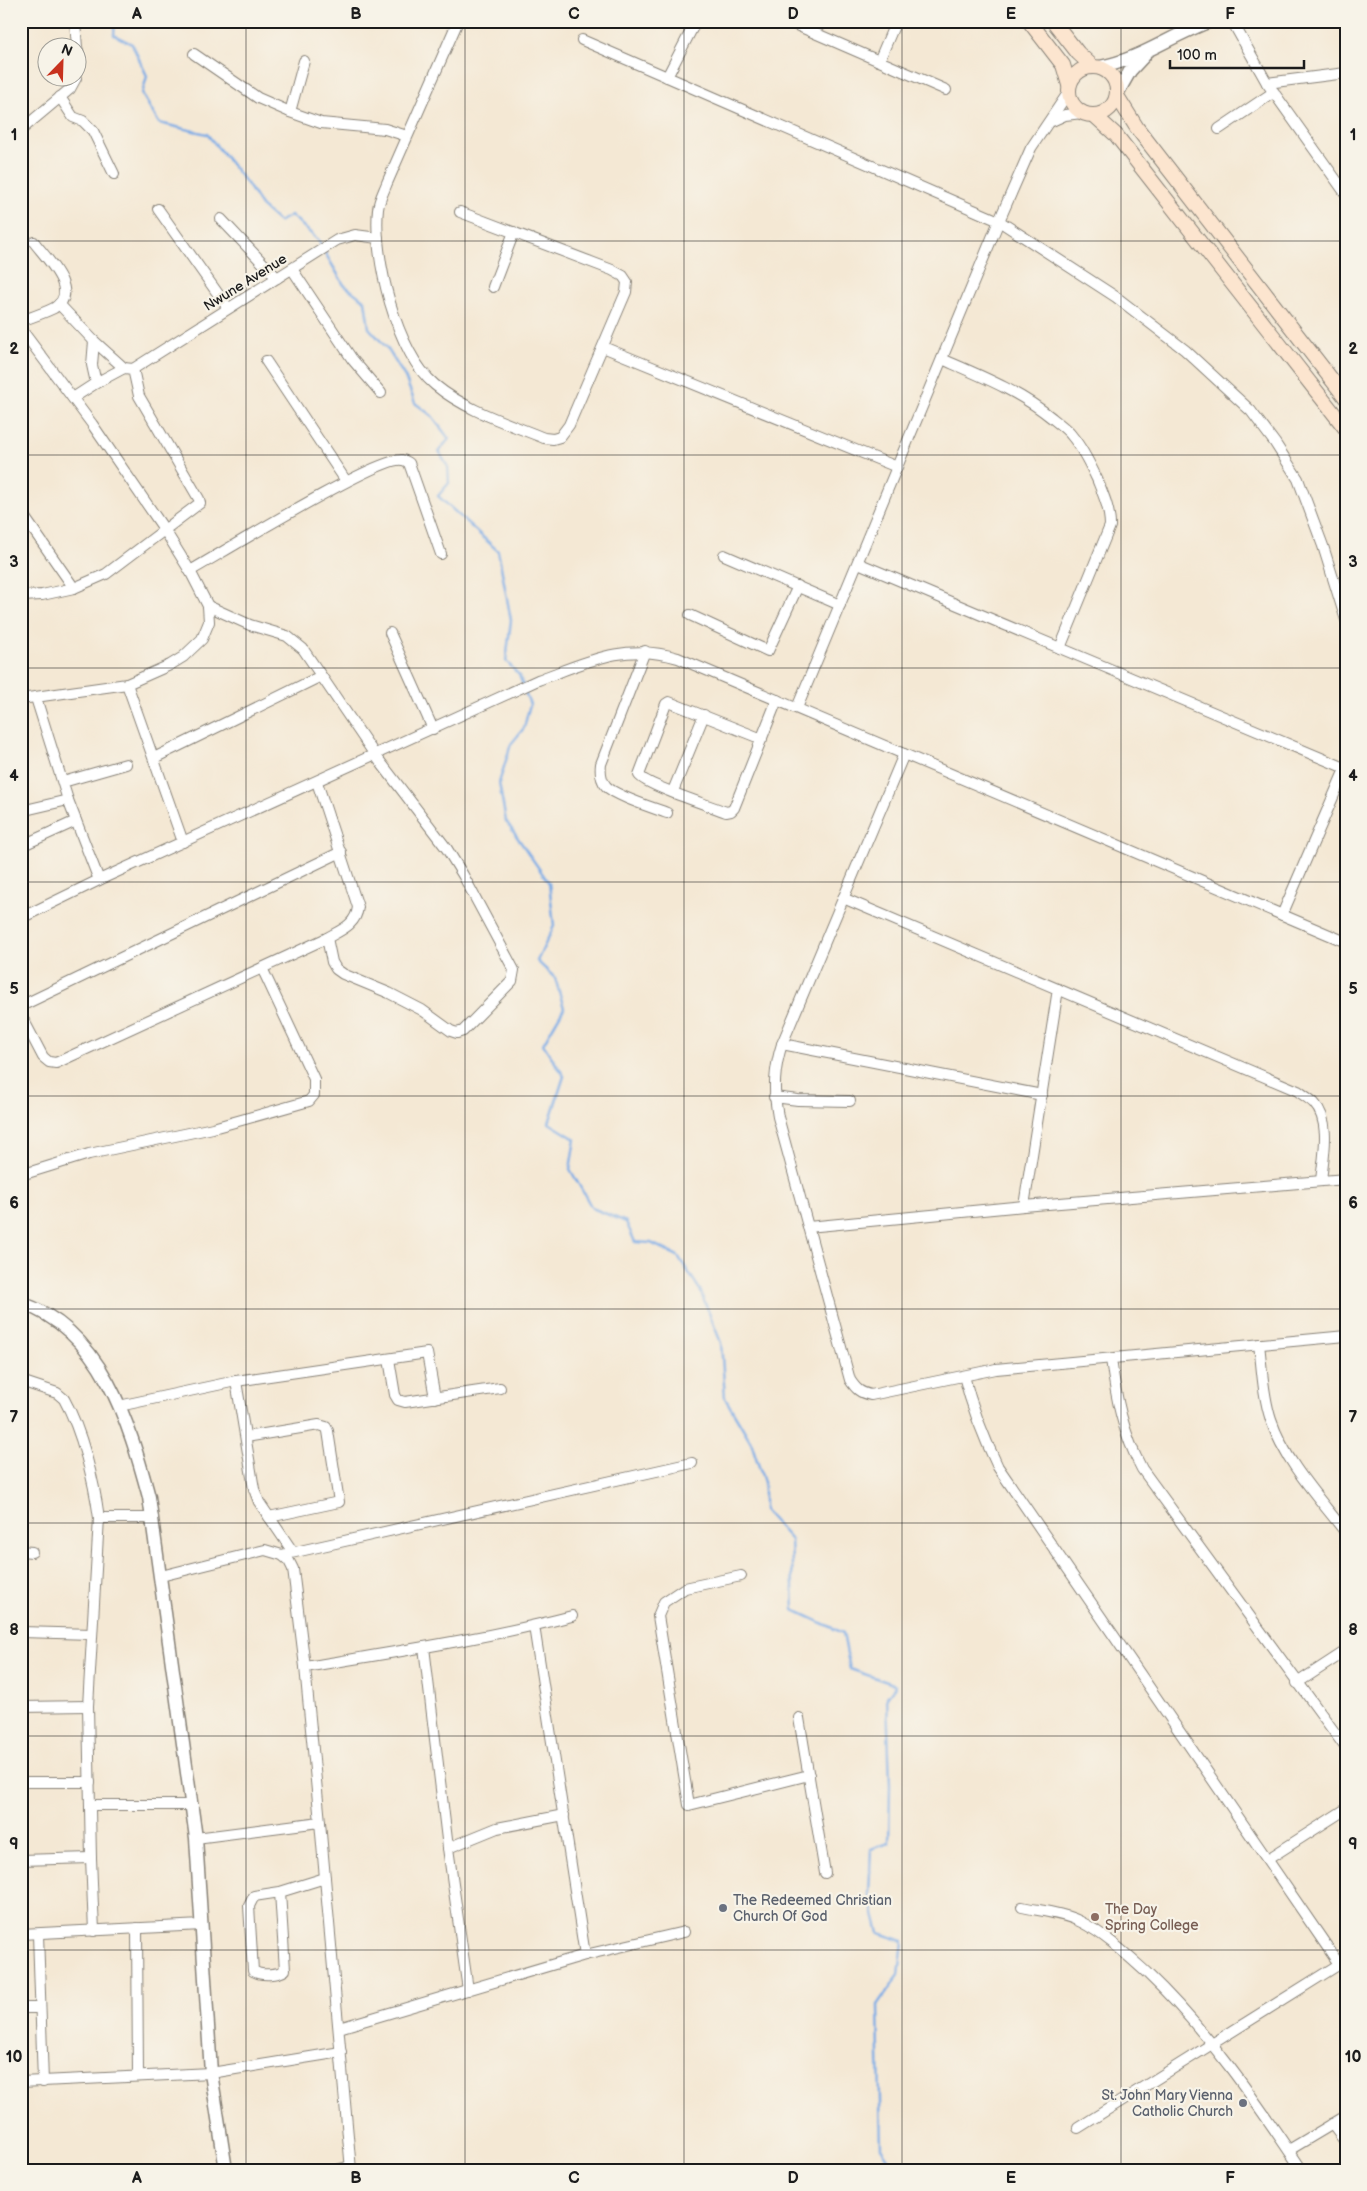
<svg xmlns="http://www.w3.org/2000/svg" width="1367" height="2191" font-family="'Balsamiq Sans',sans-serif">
	<rect width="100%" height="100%" fill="#f7f3e8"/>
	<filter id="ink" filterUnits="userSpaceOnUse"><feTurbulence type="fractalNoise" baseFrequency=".02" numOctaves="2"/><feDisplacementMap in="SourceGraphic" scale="10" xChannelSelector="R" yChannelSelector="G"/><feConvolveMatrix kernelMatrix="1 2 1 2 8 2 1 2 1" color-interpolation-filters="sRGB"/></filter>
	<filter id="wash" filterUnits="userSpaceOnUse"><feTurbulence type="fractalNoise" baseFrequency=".0096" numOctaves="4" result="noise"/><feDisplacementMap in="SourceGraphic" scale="20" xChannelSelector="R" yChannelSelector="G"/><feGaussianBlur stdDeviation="1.12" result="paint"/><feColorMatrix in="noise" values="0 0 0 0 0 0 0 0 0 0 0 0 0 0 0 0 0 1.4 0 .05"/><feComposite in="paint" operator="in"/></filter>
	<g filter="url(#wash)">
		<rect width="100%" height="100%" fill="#f4e8d4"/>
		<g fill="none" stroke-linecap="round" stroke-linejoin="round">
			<g stroke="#7aabe6" stroke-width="2.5">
				<polyline points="115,21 114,35 132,44 147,76 142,94 159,123 207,134 248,185 261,206 279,222 291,215 319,241 321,246"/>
				<polyline points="324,251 344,285 365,301 369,328 387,348 405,377 415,403 432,416 449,439 439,451 448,467 449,483 438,496 498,551 511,620 506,661 519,675 523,685"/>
				<polyline points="524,690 530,704 524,728 511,744 499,783 506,821 549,883 554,926 537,961 555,978 564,1008 543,1044 564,1076 549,1123 575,1139 570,1169 592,1208 626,1222 635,1242 651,1243 678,1256 700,1290 721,1343 725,1398 751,1442 764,1482 764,1510 791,1540 794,1610 843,1633 850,1669 896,1685 887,1697 890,1786 889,1843 871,1849 869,1894 879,1933 903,1941 899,1975 878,2005 881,2148 896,2170"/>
			</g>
		</g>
	</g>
	<g filter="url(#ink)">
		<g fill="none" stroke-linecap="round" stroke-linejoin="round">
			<g stroke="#888278" stroke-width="12">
				<g id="minor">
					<polyline points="75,21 77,48"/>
					<path d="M458,21l-71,162c-3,8 -8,17 -9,26 -5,47 18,144 57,176 30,25 72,38 109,53l9,1 7,-2 9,-12 57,-133 1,-10 -4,-6 -11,-6 -152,-58"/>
					<polyline points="787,21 946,90"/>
					<polyline points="1232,21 1267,83 1346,194"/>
					<polyline points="582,40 999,221 1116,297 1185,350 1251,411 1275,443 1298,479 1323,546 1346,620"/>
					<polyline points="78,50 78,67"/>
					<polyline points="194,54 258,98 290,112 321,123 385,129 407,136"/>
					<polyline points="879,61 896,21"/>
					<polyline points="667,77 696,21"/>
					<polyline points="1267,83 1346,73"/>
					<polyline points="60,97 73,117 83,121 93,131 114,174"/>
					<polyline points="290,112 304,61"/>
					<polyline points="1052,121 1065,115 1082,113"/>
					<polyline points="1219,129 1274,92"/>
					<polyline points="21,130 70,89 76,78"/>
					<polyline points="158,209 228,308"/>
					<polyline points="221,219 277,278"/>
					<polyline points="292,269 352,359 381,393"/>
					<polyline points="493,287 514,232"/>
					<polyline points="59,304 94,341 124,368 133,369"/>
					<path d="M21,321c11,-4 23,-8 33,-13 28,-16 -9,-51 -20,-66"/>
					<polyline points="21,329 92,424 164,529 190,571 208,606 209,622 202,639 183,657 170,665 127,684 21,699"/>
					<polyline points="603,347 897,467"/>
					<path d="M942,359c39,17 77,32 110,59 7,6 15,11 20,18 10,12 18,28 25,43 6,15 13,30 13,47l-50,122"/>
					<polyline points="266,361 346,481"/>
					<polyline points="133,369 337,240 355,235 378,238"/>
					<polyline points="96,383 124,368"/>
					<polyline points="73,398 96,383 92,365 94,341"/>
					<polyline points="21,512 74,588"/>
					<polyline points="724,555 840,605"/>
					<polyline points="858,563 1345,768"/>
					<path d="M190,571c30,-17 189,-115 212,-111 3,0 5,2 7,3l32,91"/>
					<polyline points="21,596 42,595 74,588 106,574 200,503 199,499 139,396 133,369"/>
					<polyline points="208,606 250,625 287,636 303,649 375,755 447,849 463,875 514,970 512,981 463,1031 457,1033 451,1031 422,1010 389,993 343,974 336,969 332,962 327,938"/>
					<polyline points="690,615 768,651 798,586"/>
					<polyline points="390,633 433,729"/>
					<path d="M645,651l-44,113c-1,8 0,16 5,22 9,10 48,22 61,27"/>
					<polyline points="127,684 183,842"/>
					<polyline points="36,698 68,800 99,880"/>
					<polyline points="797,708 999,221 1031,148 1068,93"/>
					<path d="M762,739l-93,-37 -3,2 -27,71c6,10 72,31 87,37l5,-1 3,-3 43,-108"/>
					<path d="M904,754l-122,290c-8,25 -9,46 -4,73l72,263c6,9 10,13 21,15l125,-26 350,-33"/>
					<polyline points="154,758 321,676"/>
					<polyline points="63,782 126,764"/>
					<polyline points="673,791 704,715"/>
					<polyline points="21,811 68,800"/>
					<polyline points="21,846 76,821"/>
					<path d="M843,898l455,193c5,4 12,8 16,12 18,19 9,55 7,78"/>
					<polyline points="1282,915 1346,767"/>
					<path d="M21,918l78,-38 439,-200c49,-18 87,-38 140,-22l668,284"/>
					<polyline points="21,1006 341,852"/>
					<path d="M21,1015l22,42 6,5 7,1 271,-125c14,-8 29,-13 31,-31l-41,-125"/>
					<polyline points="782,1044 1042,1095"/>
					<polyline points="774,1097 798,1100 850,1101"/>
					<polyline points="21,1175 89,1154 213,1128 309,1101 314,1095 314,1079 262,968"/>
					<polyline points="1024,1206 1058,989"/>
					<polyline points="808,1227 1024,1206 1346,1179"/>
					<path d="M1259,1344c3,25 4,52 12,76 14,42 49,79 75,113"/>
					<polyline points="389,1359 395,1395 398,1400 405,1402 500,1388"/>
					<path d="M1111,1359c5,39 12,75 31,110l204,279"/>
					<path d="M964,1376c8,32 20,62 34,91l341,497"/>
					<path d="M21,1381l36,12 7,6c18,32 30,82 35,119l-11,188 3,152 3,73"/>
					<polyline points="236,1381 254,1489 259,1502 293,1552"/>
					<polyline points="119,1406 236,1381 427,1353 435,1398"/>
					<polyline points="246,1437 319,1425 326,1427 328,1431 339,1502 269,1517"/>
					<polyline points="99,1518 153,1518"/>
					<polyline points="21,1551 32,1552"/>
					<polyline points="282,1555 692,1463"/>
					<polyline points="161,1576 265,1550 282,1555 289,1561 293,1569 305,1667 320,1822 351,2170"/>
					<polyline points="741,1576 685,1588 664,1602 658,1616 689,1805 809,1775"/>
					<polyline points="534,1626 585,1955"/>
					<polyline points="21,1632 92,1634"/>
					<polyline points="424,1647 448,1848 468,1990"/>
					<path d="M305,1667c89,-15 179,-28 267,-51"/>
					<polyline points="1297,1683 1346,1651"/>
					<polyline points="21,1707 88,1706"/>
					<polyline points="799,1718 825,1873"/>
					<polyline points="21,1782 90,1782"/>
					<polyline points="90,1805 193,1805"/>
					<polyline points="196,1838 320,1822"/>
					<polyline points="448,1848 497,1828 564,1815"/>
					<polyline points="1268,1859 1346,1809"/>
					<polyline points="21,1860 91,1858"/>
					<path d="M280,1892l5,78c-7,5 -24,6 -32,1l-4,-65 5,-10 26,-4 45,-14"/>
					<path d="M1022,1907c19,4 42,6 59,15 24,12 46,33 66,51 61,58 108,127 155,197"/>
					<polyline points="137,1928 138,2076"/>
					<polyline points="21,1934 202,1925"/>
					<polyline points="38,1934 43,2082"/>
					<polyline points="21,2008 40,2008"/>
					<polyline points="339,2028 585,1955 684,1932"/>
					<polyline points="21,2082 211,2073 341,2052"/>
					<polyline points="1332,2124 1346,2143"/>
					<polyline points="1078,2128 1346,1960"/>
					<polyline points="1289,2150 1346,2116"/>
					<polyline points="336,2170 351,2166"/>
				</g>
			</g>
			<g stroke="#888278" stroke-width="15">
				<g id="tertiary">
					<path d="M1100,67c42,-8 71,-32 111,-46"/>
					<polyline points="1118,92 1130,71 1144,56"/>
					<path d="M21,1303c81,27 108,120 128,194l47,341 15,235 15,97"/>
				</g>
			</g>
			<g stroke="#888278" stroke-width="16">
				<g id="secondary">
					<polyline points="1029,21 1063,65 1069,85"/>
					<polyline points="1053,21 1078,53 1092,66"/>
					<circle cx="1093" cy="91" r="24"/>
					<polyline points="1117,96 1137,128 1346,398"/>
					<polyline points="1094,115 1116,135 1346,429"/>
				</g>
			</g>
			<use href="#minor" stroke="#fff" stroke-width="10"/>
			<use href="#tertiary" stroke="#fff" stroke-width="12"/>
			<use href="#secondary" stroke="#fce5cf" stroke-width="14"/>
		</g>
	</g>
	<path fill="none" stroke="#1c1c1c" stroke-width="1" stroke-opacity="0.55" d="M246,21v2149M465,21v2149M684,21v2149M902,21v2149M1121,21v2149M21,241h1325M21,455h1325M21,668h1325M21,882h1325M21,1096h1325M21,1309h1325M21,1523h1325M21,1736h1325M21,1950h1325"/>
	<g fill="#6b7280" stroke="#f7f3e8" stroke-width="2">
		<circle cx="723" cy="1908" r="5"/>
		<circle cx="1243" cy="2103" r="5"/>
	</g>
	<circle fill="#8d6e63" stroke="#f7f3e8" stroke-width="2" cx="1095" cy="1917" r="5"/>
	<g text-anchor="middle" stroke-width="4.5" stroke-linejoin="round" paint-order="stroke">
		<g font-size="14" fill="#1c1c1c" stroke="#f7f3e8">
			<text transform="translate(245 282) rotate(-32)" y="5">Nwune Avenue</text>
		</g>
		<g font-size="14" fill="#5b616d" stroke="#f7f3e8" text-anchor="start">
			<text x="733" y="1905">The Redeemed Christian<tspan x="733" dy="16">Church Of God</tspan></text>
			<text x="1233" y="2100" text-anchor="end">St. John Mary Vienna<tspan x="1233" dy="16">Catholic Church</tspan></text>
		</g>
		<g font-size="14" fill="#785e54" stroke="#f7f3e8" text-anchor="start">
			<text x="1105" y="1914">The Day<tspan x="1105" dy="16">Spring College</tspan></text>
		</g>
	</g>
	<rect width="1367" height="2191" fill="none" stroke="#f7f3e8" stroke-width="55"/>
	<g transform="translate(62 62) rotate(23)"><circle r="24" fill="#f7f3e8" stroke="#9f9d96"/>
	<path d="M0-4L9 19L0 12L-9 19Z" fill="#c8321e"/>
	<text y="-8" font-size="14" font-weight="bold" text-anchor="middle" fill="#1c1c1c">N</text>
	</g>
	<path d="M1170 60v8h134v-8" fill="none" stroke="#1c1c1c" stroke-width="2.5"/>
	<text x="1177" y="60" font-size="15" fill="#1c1c1c" stroke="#f7f3e8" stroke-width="4" paint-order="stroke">100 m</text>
	<rect x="28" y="28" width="1312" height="2136" fill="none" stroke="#1c1c1c" stroke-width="2"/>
	<g font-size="16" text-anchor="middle" font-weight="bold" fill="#1c1c1c">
		<text x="137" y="19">A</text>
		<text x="356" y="19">B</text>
		<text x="574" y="19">C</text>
		<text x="793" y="19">D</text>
		<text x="1011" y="19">E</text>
		<text x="1230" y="19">F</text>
		<text x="14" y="140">1</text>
		<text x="1353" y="140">1</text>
		<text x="14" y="354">2</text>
		<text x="1353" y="354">2</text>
		<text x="14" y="567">3</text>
		<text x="1353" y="567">3</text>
		<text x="14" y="781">4</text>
		<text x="1353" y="781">4</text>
		<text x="14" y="994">5</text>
		<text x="1353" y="994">5</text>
		<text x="14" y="1208">6</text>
		<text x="1353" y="1208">6</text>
		<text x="14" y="1422">7</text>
		<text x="1353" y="1422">7</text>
		<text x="14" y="1635">8</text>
		<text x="1353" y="1635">8</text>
		<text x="14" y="1849">9</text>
		<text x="1353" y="1849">9</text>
		<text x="14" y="2062">10</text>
		<text x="1353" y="2062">10</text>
		<text x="137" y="2183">A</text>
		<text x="356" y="2183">B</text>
		<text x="574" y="2183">C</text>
		<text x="793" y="2183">D</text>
		<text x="1011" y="2183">E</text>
		<text x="1230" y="2183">F</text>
	</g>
</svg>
